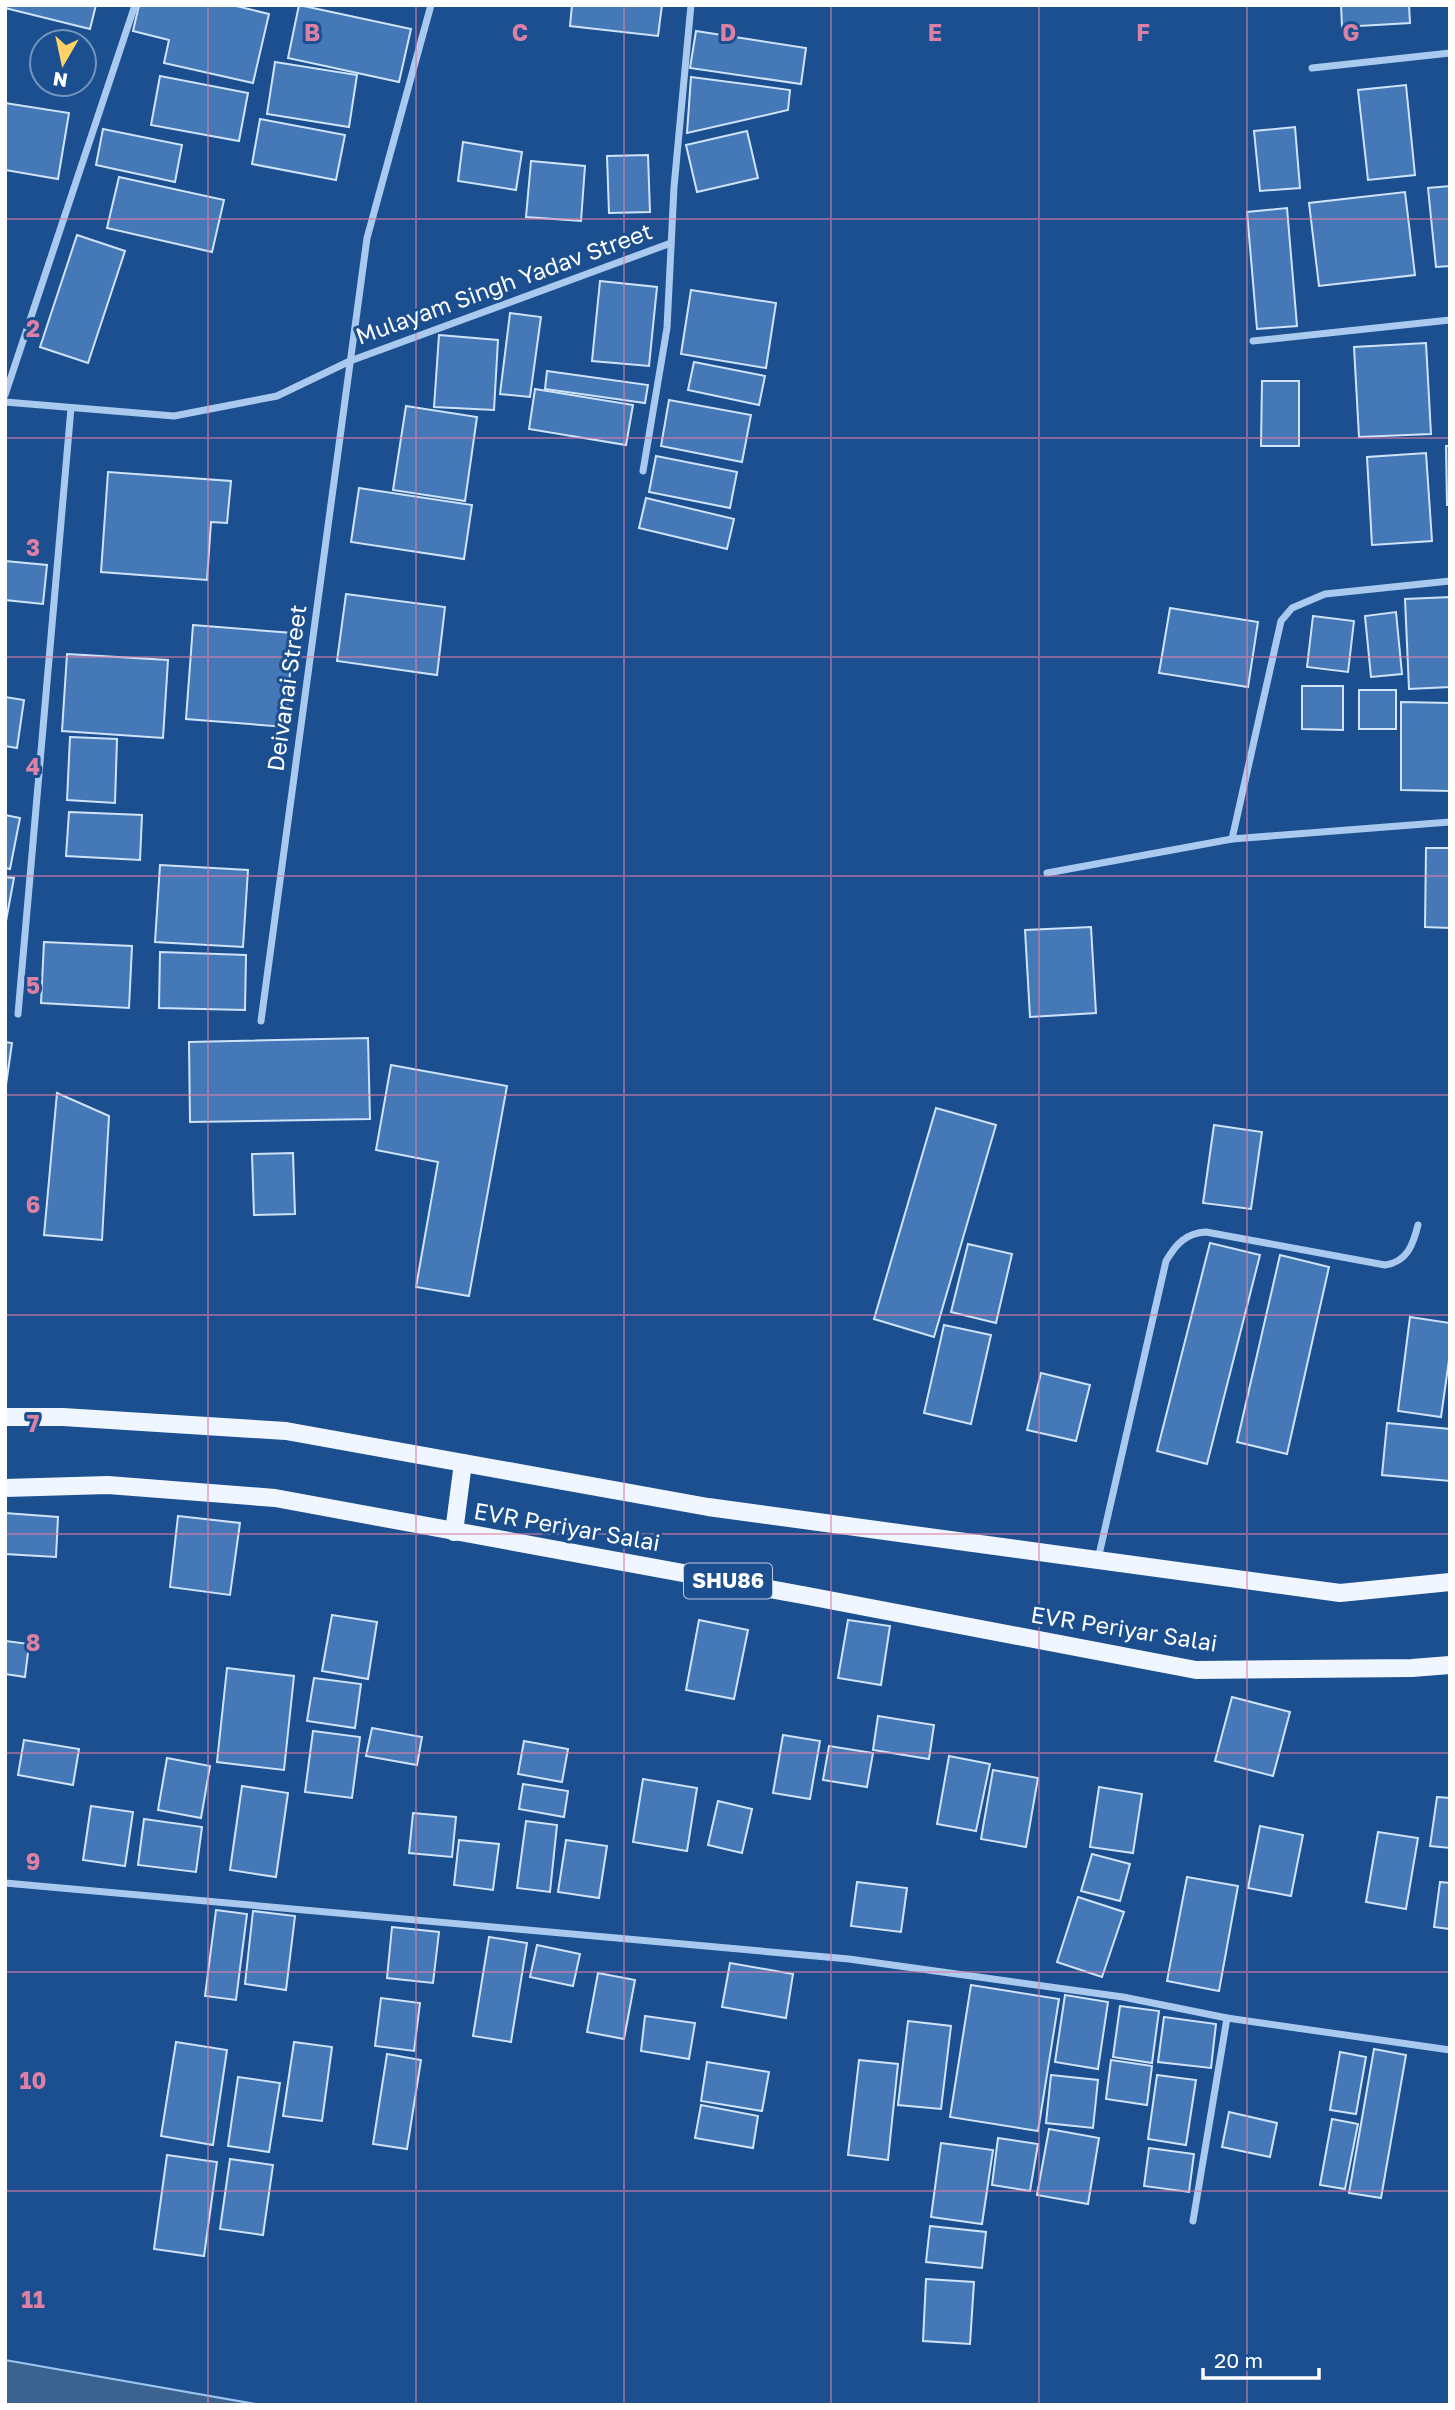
<svg xmlns="http://www.w3.org/2000/svg" width="1455" height="2410" font-family="'Golos Text',sans-serif">
	<rect width="100%" height="100%" fill="#1b4f8f"/>
	<polygon fill="#3c6290" stroke="#9cc4f0" stroke-width="2" points="5,2360 261,2405 5,2405"/>
	<g fill="#4478b7" stroke="#cfe3fa" stroke-width="2">
		<polygon points="5,5 96,5 90,29 5,8"/>
		<polygon points="139,5 232,5 269,14 253,83 164,63 169,40 133,31"/>
		<polygon points="299,5 411,29 399,82 288,58"/>
		<polygon points="572,5 662,5 658,36 570,26"/>
		<polygon points="1341,5 1409,5 1410,23 1342,27"/>
		<polygon points="696,31 806,48 801,84 690,68"/>
		<polygon points="275,62 357,75 349,127 267,114"/>
		<polygon points="160,76 248,93 239,141 151,125"/>
		<polygon points="691,77 790,90 788,110 687,133"/>
		<polygon points="1406,85 1415,175 1368,180 1358,90"/>
		<polygon points="5,103 69,113 58,179 5,170"/>
		<polygon points="260,119 345,135 336,180 252,164"/>
		<polygon points="1295,127 1300,188 1260,191 1254,131"/>
		<polygon points="103,129 182,145 175,182 96,165"/>
		<polygon points="747,131 758,178 697,192 686,145"/>
		<polygon points="463,142 522,152 516,190 458,181"/>
		<polygon points="648,155 650,212 609,213 607,156"/>
		<polygon points="531,161 585,166 581,221 526,217"/>
		<polygon points="119,177 224,200 212,252 107,228"/>
		<polygon points="1450,186 1450,266 1436,267 1428,188"/>
		<polygon points="1405,192 1415,275 1319,286 1309,203"/>
		<polygon points="1287,208 1297,326 1257,329 1247,212"/>
		<polygon points="77,235 125,251 88,363 40,347"/>
		<polygon points="600,281 657,287 649,366 592,361"/>
		<polygon points="691,290 776,303 766,368 681,354"/>
		<polygon points="510,313 541,317 530,397 500,394"/>
		<polygon points="439,335 498,340 494,410 434,407"/>
		<polygon points="1426,343 1431,434 1359,437 1354,347"/>
		<polygon points="694,362 765,376 759,405 688,390"/>
		<polygon points="547,371 648,385 645,403 545,389"/>
		<polygon points="1262,381 1299,381 1299,446 1261,446"/>
		<polygon points="535,389 633,405 626,445 529,429"/>
		<polygon points="669,400 751,415 742,462 661,446"/>
		<polygon points="406,406 477,417 465,501 393,490"/>
		<polygon points="1446,446 1450,446 1450,505 1447,505"/>
		<polygon points="1426,453 1432,541 1372,545 1367,457"/>
		<polygon points="656,456 737,472 730,508 649,492"/>
		<polygon points="108,472 231,481 227,523 211,522 207,580 101,572"/>
		<polygon points="359,488 472,505 464,559 351,542"/>
		<polygon points="646,498 734,519 727,549 639,528"/>
		<polygon points="5,561 47,565 43,604 5,600"/>
		<polygon points="346,594 445,607 437,675 337,661"/>
		<polygon points="1450,597 1450,687 1409,689 1405,599"/>
		<polygon points="1170,608 1258,622 1248,687 1159,673"/>
		<polygon points="1396,612 1402,674 1371,677 1365,616"/>
		<polygon points="1313,616 1354,621 1348,672 1307,667"/>
		<polygon points="193,625 293,633 286,727 186,719"/>
		<polygon points="67,654 168,660 163,738 62,731"/>
		<polygon points="1302,686 1343,686 1343,730 1302,729"/>
		<rect x="1359" y="690" width="37" height="39"/>
		<polygon points="5,697 24,700 17,748 5,746"/>
		<polygon points="1401,702 1450,703 1450,791 1401,790"/>
		<polygon points="70,737 117,739 115,803 67,800"/>
		<polygon points="69,812 142,815 140,860 66,856"/>
		<polygon points="5,815 20,818 10,869 5,868"/>
		<polygon points="1426,848 1450,848 1450,928 1425,927"/>
		<polygon points="160,865 248,870 243,947 155,942"/>
		<polygon points="5,877 14,878 6,921 5,921"/>
		<polygon points="1091,927 1096,1013 1030,1017 1025,930"/>
		<polygon points="44,942 132,946 129,1008 41,1003"/>
		<polygon points="160,952 246,955 245,1010 159,1008"/>
		<polygon points="368,1038 370,1119 190,1122 189,1042"/>
		<polygon points="5,1042 12,1043 5,1092"/>
		<polygon points="391,1065 507,1086 469,1296 416,1287 438,1162 376,1150"/>
		<polygon points="57,1093 109,1116 102,1240 44,1235"/>
		<polygon points="936,1108 996,1125 934,1337 874,1319"/>
		<polygon points="1214,1125 1262,1132 1251,1209 1203,1203"/>
		<polygon points="293,1153 295,1214 254,1215 252,1154"/>
		<polygon points="1210,1243 1260,1255 1207,1464 1157,1451"/>
		<polygon points="968,1244 1012,1254 996,1323 951,1312"/>
		<polygon points="1280,1255 1329,1267 1287,1454 1237,1442"/>
		<polygon points="1410,1317 1450,1323 1450,1353 1441,1417 1398,1411"/>
		<polygon points="944,1325 991,1335 971,1424 924,1413"/>
		<polygon points="1041,1373 1090,1385 1076,1441 1027,1430"/>
		<polygon points="1387,1423 1450,1429 1450,1481 1382,1475"/>
		<polygon points="5,1513 58,1517 56,1557 5,1554"/>
		<polygon points="178,1516 240,1523 230,1595 170,1587"/>
		<polygon points="332,1615 377,1622 368,1679 322,1671"/>
		<polygon points="699,1620 748,1630 734,1699 686,1690"/>
		<polygon points="848,1620 890,1626 881,1685 838,1678"/>
		<polygon points="6,1641 29,1644 25,1677 5,1674"/>
		<polygon points="227,1668 294,1676 284,1770 217,1762"/>
		<polygon points="314,1678 361,1684 355,1728 307,1721"/>
		<polygon points="1232,1697 1290,1712 1273,1776 1215,1761"/>
		<polygon points="878,1716 934,1725 929,1759 873,1750"/>
		<polygon points="372,1728 422,1737 417,1765 366,1756"/>
		<polygon points="313,1731 360,1737 352,1798 305,1792"/>
		<polygon points="783,1735 820,1741 810,1799 773,1793"/>
		<polygon points="24,1740 79,1749 73,1785 18,1775"/>
		<polygon points="524,1741 568,1749 562,1782 518,1774"/>
		<polygon points="829,1746 873,1753 867,1787 823,1780"/>
		<polygon points="949,1756 990,1764 976,1831 937,1824"/>
		<polygon points="167,1758 210,1766 201,1818 158,1810"/>
		<polygon points="993,1770 1038,1778 1026,1847 981,1839"/>
		<polygon points="643,1779 697,1788 687,1851 633,1842"/>
		<polygon points="523,1784 568,1791 564,1817 519,1809"/>
		<polygon points="242,1786 288,1793 276,1877 230,1870"/>
		<polygon points="1099,1787 1142,1794 1133,1853 1090,1847"/>
		<polygon points="1437,1797 1450,1798 1450,1848 1430,1846"/>
		<polygon points="718,1801 752,1809 742,1853 708,1845"/>
		<polygon points="91,1806 133,1812 125,1866 83,1860"/>
		<polygon points="413,1813 456,1817 452,1857 409,1853"/>
		<polygon points="144,1819 202,1827 196,1872 138,1865"/>
		<polygon points="526,1821 557,1825 550,1892 517,1888"/>
		<polygon points="1260,1826 1303,1835 1291,1896 1248,1888"/>
		<polygon points="1378,1832 1418,1838 1406,1909 1366,1902"/>
		<polygon points="459,1840 499,1844 493,1890 454,1885"/>
		<polygon points="566,1840 607,1846 599,1898 558,1892"/>
		<polygon points="1092,1854 1130,1864 1120,1901 1081,1891"/>
		<polygon points="1187,1877 1238,1886 1219,1991 1167,1981"/>
		<polygon points="857,1882 907,1888 901,1932 851,1926"/>
		<polygon points="1440,1882 1450,1883 1450,1929 1434,1927"/>
		<polygon points="1078,1897 1124,1912 1102,1977 1057,1962"/>
		<polygon points="216,1910 247,1914 236,2000 205,1996"/>
		<polygon points="253,1911 295,1916 286,1990 245,1984"/>
		<polygon points="392,1927 439,1932 433,1983 387,1978"/>
		<polygon points="489,1937 527,1943 511,2042 473,2036"/>
		<polygon points="537,1945 580,1954 573,1986 530,1977"/>
		<polygon points="730,1963 793,1974 786,2018 722,2007"/>
		<polygon points="598,1973 635,1980 624,2039 587,2032"/>
		<polygon points="971,1985 1059,1999 1038,2131 950,2117"/>
		<polygon points="1065,1995 1108,2002 1098,2069 1055,2062"/>
		<polygon points="381,1998 420,2003 414,2051 375,2046"/>
		<polygon points="1120,2006 1159,2011 1152,2063 1113,2057"/>
		<polygon points="645,2016 695,2023 689,2059 641,2051"/>
		<polygon points="1164,2017 1216,2024 1211,2068 1158,2062"/>
		<polygon points="908,2021 951,2026 941,2109 898,2105"/>
		<polygon points="176,2042 227,2050 213,2145 161,2136"/>
		<polygon points="294,2042 332,2047 322,2121 283,2116"/>
		<polygon points="1374,2049 1406,2055 1381,2198 1349,2193"/>
		<polygon points="1340,2052 1366,2057 1356,2114 1330,2110"/>
		<polygon points="387,2054 421,2060 407,2149 373,2144"/>
		<polygon points="859,2060 898,2064 888,2160 848,2155"/>
		<polygon points="1111,2060 1152,2066 1147,2105 1106,2099"/>
		<polygon points="707,2062 769,2072 762,2111 701,2101"/>
		<polygon points="1051,2075 1098,2080 1093,2128 1046,2123"/>
		<polygon points="1157,2075 1196,2080 1186,2145 1148,2139"/>
		<polygon points="238,2077 280,2083 269,2152 228,2146"/>
		<polygon points="701,2105 758,2116 753,2148 695,2138"/>
		<polygon points="1229,2112 1277,2123 1270,2157 1222,2147"/>
		<polygon points="1332,2119 1358,2124 1345,2189 1320,2185"/>
		<polygon points="1049,2129 1099,2138 1088,2204 1037,2195"/>
		<polygon points="998,2138 1038,2144 1030,2191 992,2185"/>
		<polygon points="941,2143 993,2150 982,2224 931,2217"/>
		<polygon points="1149,2148 1194,2154 1189,2192 1144,2186"/>
		<polygon points="167,2155 217,2162 204,2256 154,2249"/>
		<polygon points="230,2159 273,2165 263,2235 220,2229"/>
		<polygon points="930,2226 986,2232 982,2268 926,2262"/>
		<polygon points="926,2279 974,2282 970,2344 923,2341"/>
	</g>
	<g fill="none" stroke-linecap="round" stroke-linejoin="round">
		<g stroke="#a9c9ee" stroke-width="7">
			<polyline points="1312,68 1450,53"/>
			<polyline points="1253,341 1450,320"/>
			<polyline points="5,395 135,5"/>
			<polyline points="5,402 174,416 277,396 350,361 671,243"/>
			<polyline points="643,471 667,328 674,187 691,5"/>
			<polyline points="1232,839 1281,621 1292,608 1325,594 1450,581"/>
			<polyline points="1047,873 1232,839 1450,822"/>
			<polyline points="18,1014 71,408"/>
			<polyline points="261,1021 367,238 431,5"/>
			<path d="M1098,1559l68,-298c10,-17 20,-28 40,-29l179,33c22,-3 28,-20 33,-40"/>
			<polyline points="5,1883 849,1959 1123,1997 1227,2018 1450,2050"/>
			<polyline points="1193,2221 1227,2018"/>
		</g>
		<g stroke="#f0f6ff" stroke-width="18">
			<polyline points="5,1417 63,1417 286,1431 708,1507 1340,1593 1450,1582"/>
			<polyline points="5,1488 108,1485 275,1498 808,1596 1196,1670 1412,1668 1450,1665"/>
			<polyline points="454,1532 463,1463"/>
		</g>
	</g>
	<path fill="none" stroke="#dd80a5" stroke-width="2" stroke-opacity="0.55" d="M208,5v2400M416,5v2400M624,5v2400M831,5v2400M1039,5v2400M1247,5v2400M5,219h1445M5,438h1445M5,657h1445M5,876h1445M5,1095h1445M5,1315h1445M5,1534h1445M5,1753h1445M5,1972h1445M5,2191h1445"/>
	<g text-anchor="middle" stroke-width="6" stroke-linejoin="round" paint-order="stroke">
		<rect fill="#1b4f8f" stroke="#bbcadd" stroke-width="2" x="684" y="1563.5" width="88" height="35" rx="5"/>
		<g font-size="21" font-weight="bold" fill="#fff">
			<text x="728" y="1588">SHU86</text>
		</g>
		<g font-size="23" fill="#fff" stroke="#1b4f8f">
			<text transform="translate(504 284) rotate(-20)" y="8">Mulayam Singh Yadav Street</text>
			<text transform="translate(287 688) rotate(-82)" y="8">Deivanai Street</text>
			<text transform="translate(567 1527) rotate(10)" y="8">EVR Periyar Salai</text>
			<text transform="translate(1124 1629) rotate(9)" y="8">EVR Periyar Salai</text>
		</g>
	</g>
	<g font-size="23" text-anchor="middle" font-weight="bold" fill="#dd80a5" stroke="#1b4f8f" stroke-width="6" stroke-linejoin="round" paint-order="stroke">
		<text x="312" y="41">B</text>
		<text x="520" y="41">C</text>
		<text x="728" y="41">D</text>
		<text x="935" y="41">E</text>
		<text x="1143" y="41">F</text>
		<text x="1351" y="41">G</text>
		<text x="33" y="337">2</text>
		<text x="33" y="556">3</text>
		<text x="33" y="775">4</text>
		<text x="33" y="994">5</text>
		<text x="33" y="1213">6</text>
		<text x="33" y="1432">7</text>
		<text x="33" y="1651">8</text>
		<text x="33" y="1870">9</text>
		<text x="33" y="2089">10</text>
		<text x="33" y="2308">11</text>
	</g>
	<rect width="1455" height="2410" fill="none" stroke="#ffffff" stroke-width="14"/>
	<g transform="translate(63 63) rotate(189)"><circle r="33" fill="#1b4f8f" stroke="#7695bc" stroke-width="2"/>
	<path d="M0-5L12 26L0 18L-12 26Z" fill="#ffd166"/>
	<text y="-10" font-size="19" font-weight="bold" text-anchor="middle" fill="#ffffff">N</text>
	</g>
	<path d="M1203 2368v10h116v-10" fill="none" stroke="#ffffff" stroke-width="3.5"/>
	<text x="1214" y="2368" font-size="21" fill="#ffffff" stroke="#1b4f8f" stroke-width="5" paint-order="stroke">20 m</text>
</svg>
